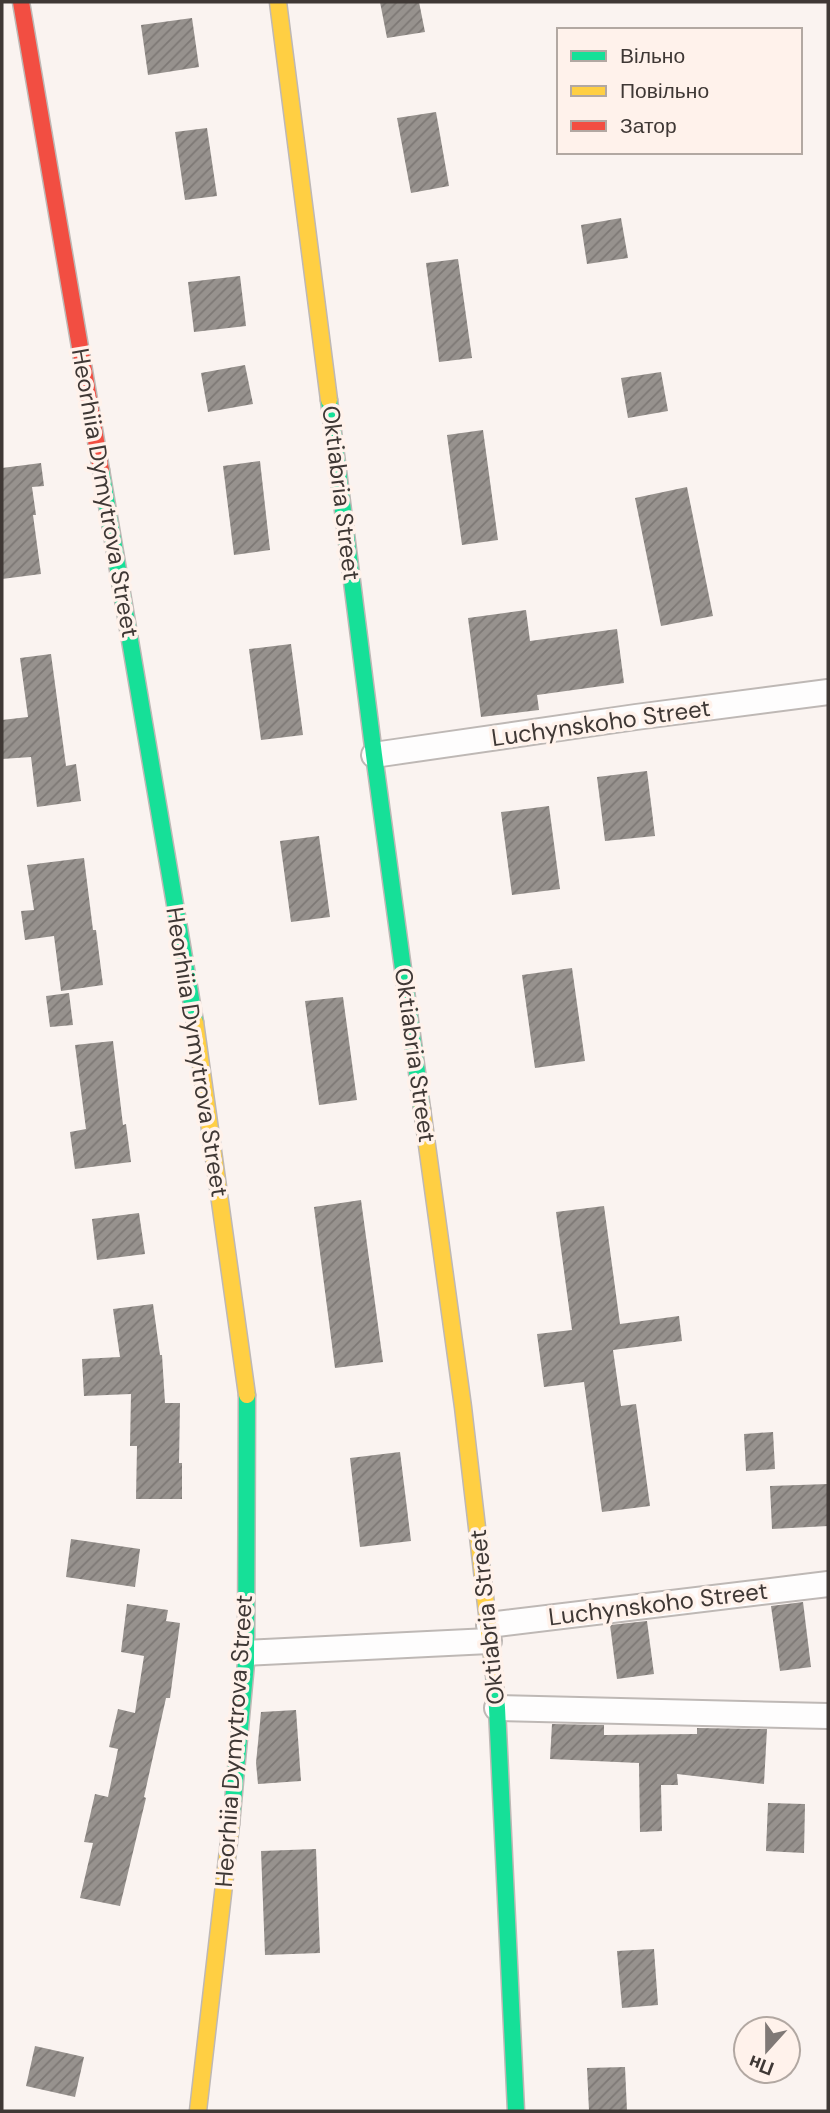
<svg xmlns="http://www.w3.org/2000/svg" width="830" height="2113" font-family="'DM Sans',sans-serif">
	<defs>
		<pattern id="building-hatch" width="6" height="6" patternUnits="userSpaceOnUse" patternTransform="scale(1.75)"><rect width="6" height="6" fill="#97928e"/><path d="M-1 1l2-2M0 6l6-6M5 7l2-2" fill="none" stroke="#7d7875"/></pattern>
	</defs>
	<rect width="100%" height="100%" fill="#faf3f0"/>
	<g fill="url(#building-hatch)">
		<polygon points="380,2 419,2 425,32 387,38"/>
		<polygon points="192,18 199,67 148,75 141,25"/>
		<polygon points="436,112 449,186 411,193 397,118"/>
		<polygon points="207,128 217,196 185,200 175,132"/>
		<polygon points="621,218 628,258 587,264 581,225"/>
		<polygon points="458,259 472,358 439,362 426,263"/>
		<polygon points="240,276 246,326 194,332 188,282"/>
		<polygon points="245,365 253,404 208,412 201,373"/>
		<polygon points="661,372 668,411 628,418 621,378"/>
		<polygon points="483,430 498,540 462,545 447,435"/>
		<polygon points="260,461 270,550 234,555 223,466"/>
		<polygon points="41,463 44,486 32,487 36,515 33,515 41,574 2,579 2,468"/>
		<polygon points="687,487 713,616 661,626 635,498"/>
		<polygon points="526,610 530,641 617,629 624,683 537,695 539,710 481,717 468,618"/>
		<polygon points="291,644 303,735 261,740 249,649"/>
		<polygon points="51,654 66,766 76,764 81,801 37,807 31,757 2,759 2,720 28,717 20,658"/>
		<polygon points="647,771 655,836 605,841 597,777"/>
		<polygon points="549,806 560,889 512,895 501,812"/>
		<polygon points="319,836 330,917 291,922 280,841"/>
		<polygon points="84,858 93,930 96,930 103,985 61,991 54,936 25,940 21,911 34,910 27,865"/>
		<polygon points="572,968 585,1061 535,1068 522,975"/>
		<polygon points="69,993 73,1025 50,1027 46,996"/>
		<polygon points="343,997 357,1100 319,1105 305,1001"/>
		<polygon points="113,1041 123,1125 126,1124 131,1162 75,1169 70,1132 86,1129 75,1045"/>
		<polygon points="361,1200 383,1362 335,1368 314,1207"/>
		<polygon points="604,1206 620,1324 679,1316 682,1341 613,1350 621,1406 636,1404 650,1506 602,1512 584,1382 544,1387 537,1334 572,1330 556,1212"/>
		<polygon points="139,1213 145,1254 97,1260 92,1219"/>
		<polygon points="153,1304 160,1355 162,1355 165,1403 180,1403 179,1463 182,1463 182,1499 136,1499 137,1446 130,1446 131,1394 84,1396 82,1359 120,1357 113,1309"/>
		<polygon points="773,1432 775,1469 746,1471 744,1434"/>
		<polygon points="400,1452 411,1541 360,1547 350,1458"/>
		<polygon points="828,1484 828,1526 772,1529 770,1486"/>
		<polygon points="71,1539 140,1549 135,1587 66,1577"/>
		<polygon points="803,1602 811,1667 780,1671 771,1606"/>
		<polygon points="127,1604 168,1610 166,1621 180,1623 170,1698 166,1698 144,1797 146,1798 120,1906 80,1898 93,1843 84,1842 95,1794 108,1797 118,1749 109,1747 118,1709 135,1713 144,1656 121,1652"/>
		<polygon points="647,1621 654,1674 617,1679 610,1625"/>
		<polygon points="296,1710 301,1781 258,1784 256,1763 261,1712"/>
		<polygon points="552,1724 604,1725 604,1735 697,1734 697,1728 767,1729 764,1784 677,1774 678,1785 661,1785 662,1831 640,1832 639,1763 550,1759"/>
		<polygon points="768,1803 805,1804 804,1853 766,1851"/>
		<polygon points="316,1849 320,1953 265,1955 261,1851"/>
		<polygon points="654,1949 658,2005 622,2008 617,1951"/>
		<polygon points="35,2046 84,2057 75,2097 26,2086"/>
		<polygon points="625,2067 627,2111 589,2111 587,2068"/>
	</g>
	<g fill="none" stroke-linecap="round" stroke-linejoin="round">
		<g stroke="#beb8b5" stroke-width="28">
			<g id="street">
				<polyline points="374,755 636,717 828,692"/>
				<polyline points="489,1625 828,1584"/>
				<polyline points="246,1653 489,1641"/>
				<polyline points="497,1708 828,1716"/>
			</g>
		</g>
		<g stroke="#beb8b5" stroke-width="19">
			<g id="fast">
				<polyline points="329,400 374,755 422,1109"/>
				<polyline points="101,470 195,1022"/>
				<polyline points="494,1674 497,1708 516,2111"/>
				<polyline points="231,1824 246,1663 247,1395"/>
			</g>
		</g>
		<g stroke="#beb8b5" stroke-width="19">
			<g id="slow">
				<polyline points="278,2 329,400"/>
				<polyline points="195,1022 247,1395"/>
				<polyline points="422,1109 463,1407 494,1674"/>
				<polyline points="198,2111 231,1824"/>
			</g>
		</g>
		<g stroke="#beb8b5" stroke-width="19">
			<polyline id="jam" points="21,2 101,470"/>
		</g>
		<use href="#street" stroke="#fefdfd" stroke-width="24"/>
		<use href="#fast" stroke="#16e098" stroke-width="16"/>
		<use href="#slow" stroke="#ffcf43" stroke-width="16"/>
		<use href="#jam" stroke="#f24e42" stroke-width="16"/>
	</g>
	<g text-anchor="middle" stroke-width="7" stroke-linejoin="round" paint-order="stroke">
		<g font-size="24" fill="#3f3835" stroke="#fff2eb">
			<text transform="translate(105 493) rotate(80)" y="8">Heorhiia Dymytrova Street</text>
			<text transform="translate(341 493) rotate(83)" y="8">Oktiabria Street</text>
			<text transform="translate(601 723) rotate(-8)" y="8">Luchynskoho Street</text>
			<text transform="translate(197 1052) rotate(81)" y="8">Heorhiia Dymytrova Street</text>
			<text transform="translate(415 1055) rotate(82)" y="8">Oktiabria Street</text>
			<text transform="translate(658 1604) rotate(-7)" y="8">Luchynskoho Street</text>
			<text transform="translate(487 1617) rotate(-96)" y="8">Oktiabria Street</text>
			<text transform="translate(234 1741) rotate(-86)" y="8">Heorhiia Dymytrova Street</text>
		</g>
	</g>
	<rect width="830" height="2113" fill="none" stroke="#3f3835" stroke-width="7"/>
	<rect x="557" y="28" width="245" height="126" fill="#fff2eb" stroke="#b2a8a2" stroke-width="2"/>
	<rect x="571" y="51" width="35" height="10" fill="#16e098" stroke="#b2a8a2" stroke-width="2"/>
	<text x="620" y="63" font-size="21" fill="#3f3835">Вільно</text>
	<rect x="571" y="86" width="35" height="10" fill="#ffcf43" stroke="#b2a8a2" stroke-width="2"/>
	<text x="620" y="98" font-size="21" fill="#3f3835">Повільно</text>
	<rect x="571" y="121" width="35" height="10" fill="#f24e42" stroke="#b2a8a2" stroke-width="2"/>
	<text x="620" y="133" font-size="21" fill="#3f3835">Затор</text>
	<g transform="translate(767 2050) rotate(201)"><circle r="33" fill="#fff2eb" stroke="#b2a8a2" stroke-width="2"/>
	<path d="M0-5L12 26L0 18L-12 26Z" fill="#807976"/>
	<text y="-10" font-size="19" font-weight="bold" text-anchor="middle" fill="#3f3835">Пн</text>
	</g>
</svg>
